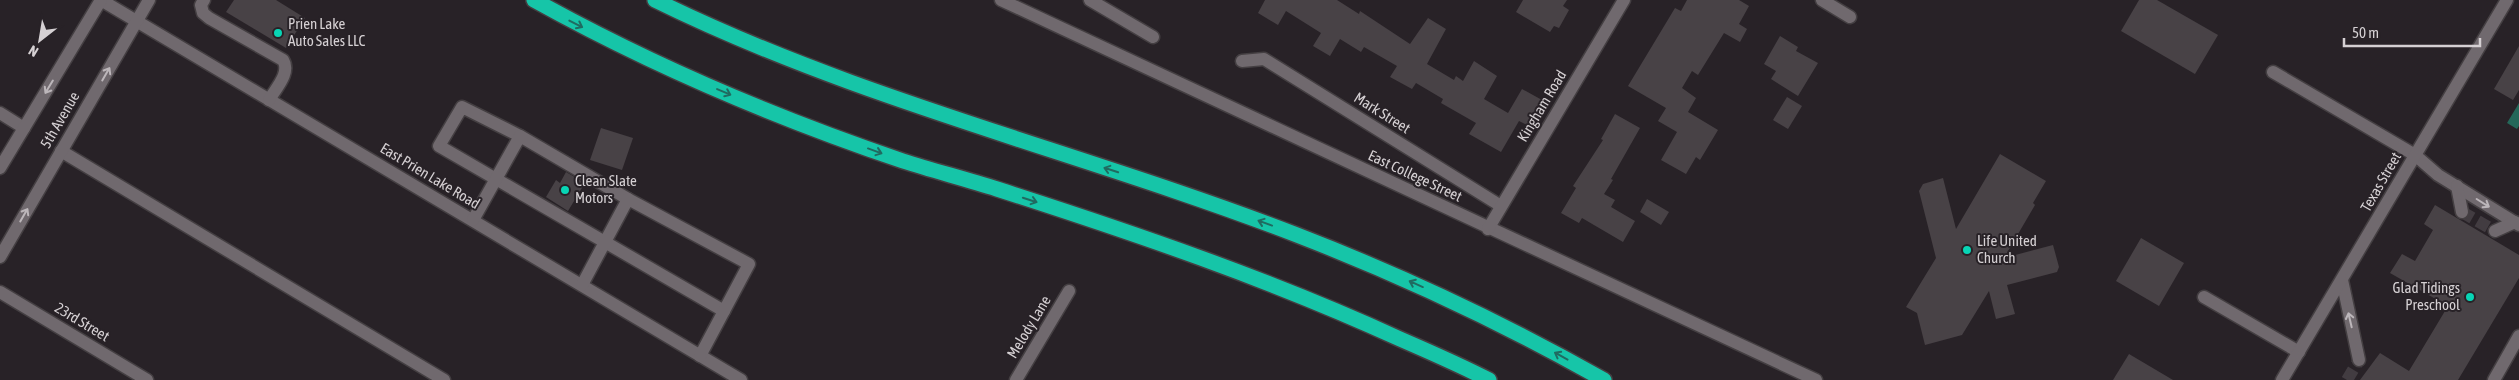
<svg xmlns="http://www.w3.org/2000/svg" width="2519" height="380" font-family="'Asap Condensed',sans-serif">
	<rect width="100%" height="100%" fill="#282227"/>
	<polygon fill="#246759" points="2519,103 2519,126 2517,129 2507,123"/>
	<g fill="#484246">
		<polygon points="234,0 276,0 305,18 286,48 226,12"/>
		<polygon points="1265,0 1337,0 1359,14 1360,11 1410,44 1428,18 1446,29 1427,64 1454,80 1456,76 1463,81 1474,61 1497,76 1484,99 1508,113 1522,89 1542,100 1527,125 1519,121 1501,152 1469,134 1476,123 1441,103 1443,99 1416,83 1412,89 1390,77 1397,66 1364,47 1361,52 1340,39 1330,56 1313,46 1321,33 1286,11 1278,25 1258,13"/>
		<polygon points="1523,0 1567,0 1563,6 1569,10 1559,28 1554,26 1550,32 1516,12"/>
		<polygon points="1687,0 1739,0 1749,6 1739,24 1747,29 1740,42 1724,33 1698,75 1692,71 1682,88 1696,98 1688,112 1718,130 1700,160 1696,157 1686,174 1661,160 1677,132 1658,121 1666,108 1628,86 1675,8 1681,11"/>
		<polygon points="2139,0 2157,0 2218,35 2195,74 2121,31"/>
		<polygon points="1780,36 1798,47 1796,51 1818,63 1798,96 1771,79 1776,71 1764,64"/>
		<polygon points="2519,46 2519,90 2513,100 2494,89"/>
		<polygon points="1787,97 1802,106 1788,129 1773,120"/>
		<polygon points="1615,114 1640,128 1611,179 1613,180 1604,194 1615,200 1611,207 1635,221 1623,242 1582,218 1579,223 1561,213 1576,188 1573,186 1603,140 1601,139"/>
		<polygon points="601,128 633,138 622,170 590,160"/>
		<polygon points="2000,154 2046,181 2033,203 2035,205 2004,258 2053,245 2059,267 2057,272 2007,285 2015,314 1996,319 1989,291 1962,335 1925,345 1917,313 1906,307 1936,258 1919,191 1923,184 1943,178 1956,229"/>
		<polygon points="566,172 585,183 568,211 546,197 556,180 560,183"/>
		<polygon points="1647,199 1669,212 1661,225 1640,212"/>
		<polygon points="2435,205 2519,255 2519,278 2458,380 2360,380 2380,353 2409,371 2448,306 2390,273 2402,254 2415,261 2433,230 2424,224"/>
		<polygon points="2141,238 2184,263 2159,306 2116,281"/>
		<polygon points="2129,354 2173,380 2113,380"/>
	</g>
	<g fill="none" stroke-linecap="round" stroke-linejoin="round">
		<g stroke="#423c41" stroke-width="12" stroke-dasharray="12 6" stroke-linecap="butt">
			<polyline points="2462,212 2495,231"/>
			<polyline points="2347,380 2359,360"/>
		</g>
		<g stroke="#443f42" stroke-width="15">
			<g id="minor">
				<polyline points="101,0 741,380"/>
				<path d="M204,0l-3,5 2,8 6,5 74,42c8,13 -7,28 -14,40"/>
				<polyline points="1001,0 1816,380"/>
				<polyline points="1090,0 1153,37"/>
				<polyline points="1822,0 1850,17"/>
				<polyline points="1242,61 1264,59 1501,206"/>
				<polyline points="2273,72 2415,155 2438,175 2519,225"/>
				<polyline points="0,113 24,128"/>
				<polyline points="520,136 462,107 439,146 724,311"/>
				<polyline points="61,151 444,380"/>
				<polyline points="0,168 101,0"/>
				<polyline points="2457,186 2462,212"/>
				<polyline points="473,220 520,136 628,199"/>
				<polyline points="1488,229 1624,0"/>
				<polyline points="2495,231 2515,222"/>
				<polyline points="0,257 149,0"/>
				<polyline points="2342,280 2359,360"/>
				<polyline points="582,285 628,199 749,264 700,356"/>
				<polyline points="0,292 147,380"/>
				<polyline points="2204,297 2299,352"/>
				<polyline points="1016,380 1069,291"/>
				<polyline points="2282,380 2507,0"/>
				<polyline points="2494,380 2519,336"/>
			</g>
		</g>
		<g stroke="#443f42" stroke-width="18">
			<g id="highway">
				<path d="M534,0c117,65 242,118 369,161 31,10 63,18 94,28 137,44 272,90 403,150 30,13 60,26 89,41"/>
				<path d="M655,0c205,101 430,153 642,235 106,41 208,89 307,145"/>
			</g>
		</g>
		<use href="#minor" stroke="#70696e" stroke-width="12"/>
		<use href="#highway" stroke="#16c5a8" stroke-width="15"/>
	</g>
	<defs><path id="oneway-shaft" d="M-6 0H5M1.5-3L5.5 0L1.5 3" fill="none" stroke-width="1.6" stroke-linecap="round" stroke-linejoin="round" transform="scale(1.25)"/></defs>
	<g stroke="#206b61">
		<use href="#oneway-shaft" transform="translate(576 24) rotate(27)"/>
		<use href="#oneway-shaft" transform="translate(724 92) rotate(23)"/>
		<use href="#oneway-shaft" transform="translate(875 151) rotate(20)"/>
		<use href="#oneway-shaft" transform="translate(1111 170) rotate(-162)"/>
		<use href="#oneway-shaft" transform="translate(1030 200) rotate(18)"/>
		<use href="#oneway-shaft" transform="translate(1265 223) rotate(-160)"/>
		<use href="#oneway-shaft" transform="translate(1416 284) rotate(-156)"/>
		<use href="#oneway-shaft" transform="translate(1561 356) rotate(-151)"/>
	</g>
	<g stroke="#bcb6ba">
		<use href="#oneway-shaft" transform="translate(106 74) rotate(-60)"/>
		<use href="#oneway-shaft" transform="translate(49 87) rotate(121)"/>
		<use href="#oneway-shaft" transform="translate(2483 203) rotate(32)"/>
		<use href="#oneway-shaft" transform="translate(24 215) rotate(-60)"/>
		<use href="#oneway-shaft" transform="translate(2350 320) rotate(-103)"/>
	</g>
	<g fill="#08d5b5" stroke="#282227" stroke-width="2">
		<circle cx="278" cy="33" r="5"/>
		<circle cx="565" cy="190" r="5"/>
		<circle cx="1967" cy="250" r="5"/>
		<circle cx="2470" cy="297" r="5"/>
	</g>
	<g text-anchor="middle" stroke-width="4" stroke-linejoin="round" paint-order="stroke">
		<g font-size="15" fill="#d5d0d3" stroke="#282227" text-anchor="start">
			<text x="288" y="29">Prien Lake<tspan x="288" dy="17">Auto Sales LLC</tspan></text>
			<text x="575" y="186">Clean Slate<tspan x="575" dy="17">Motors</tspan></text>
			<text x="1977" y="246">Life United<tspan x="1977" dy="17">Church</tspan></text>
			<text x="2460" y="293" text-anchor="end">Glad Tidings<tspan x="2460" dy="17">Preschool</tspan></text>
		</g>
		<g font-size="15" fill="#d5d0d3" stroke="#282227">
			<text transform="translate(1542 106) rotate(-59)" y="5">Kingham Road</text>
			<text transform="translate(1382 113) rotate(32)" y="5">Mark Street</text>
			<text transform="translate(60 120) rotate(-60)" y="5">5th Avenue</text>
			<text transform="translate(430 176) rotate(31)" y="5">East Prien Lake Road</text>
			<text transform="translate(1415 176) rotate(25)" y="5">East College Street</text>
			<text transform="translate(2381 182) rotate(-60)" y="5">Texas Street</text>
			<text transform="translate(82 322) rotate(31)" y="5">23rd Street</text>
			<text transform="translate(1029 327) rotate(-59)" y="5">Melody Lane</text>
		</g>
	</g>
	<g transform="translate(40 40) rotate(211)" stroke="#282227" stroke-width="4" paint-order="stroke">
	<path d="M0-4L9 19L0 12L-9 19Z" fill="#d5d0d3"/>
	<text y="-8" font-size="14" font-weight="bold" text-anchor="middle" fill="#d5d0d3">N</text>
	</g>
	<path d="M2344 38v8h136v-8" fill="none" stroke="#d5d0d3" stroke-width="2.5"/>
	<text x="2352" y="38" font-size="15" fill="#d5d0d3" stroke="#282227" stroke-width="4" paint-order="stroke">50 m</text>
</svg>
